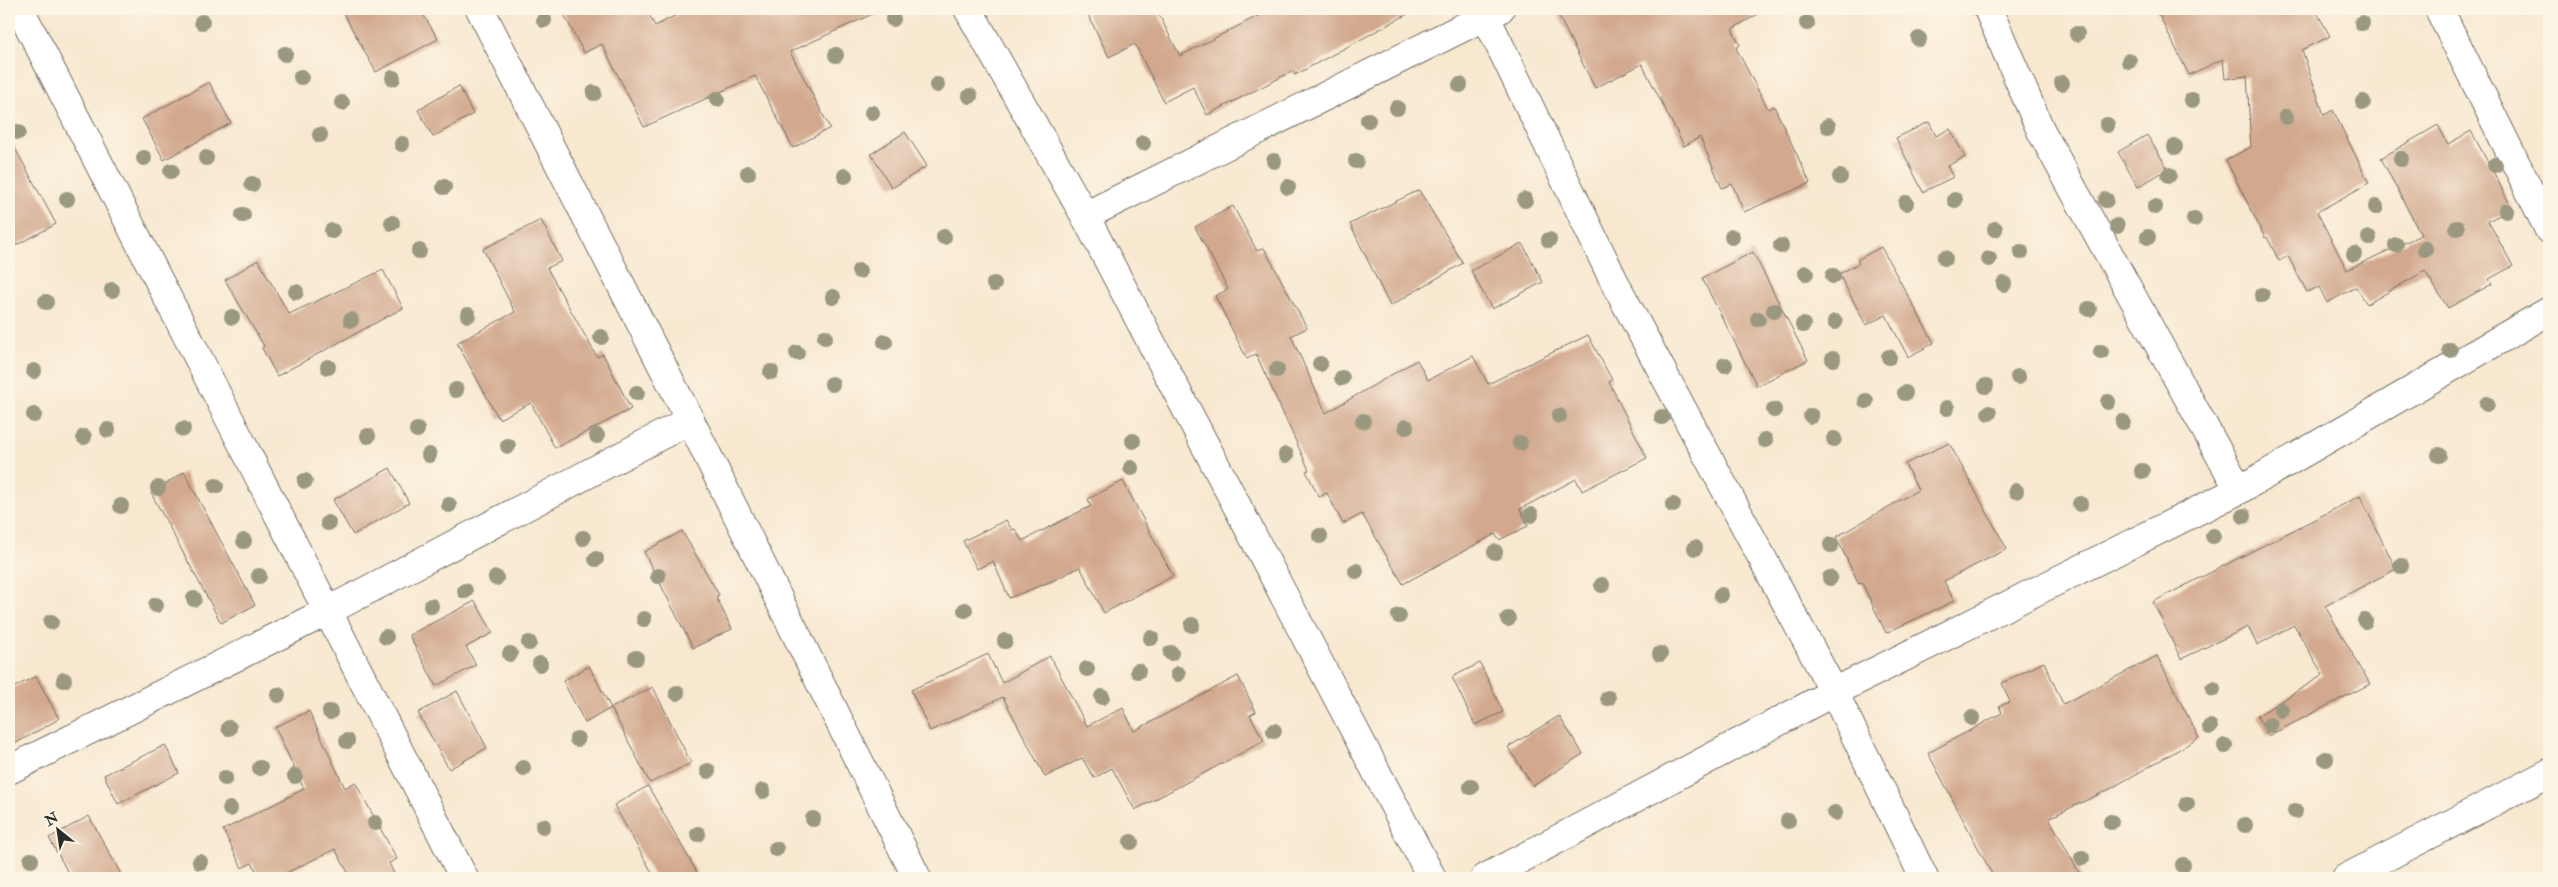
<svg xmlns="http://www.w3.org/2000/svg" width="2558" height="887" font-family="'IM FELL Double Pica',serif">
	<rect width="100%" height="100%" fill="#fcf5e5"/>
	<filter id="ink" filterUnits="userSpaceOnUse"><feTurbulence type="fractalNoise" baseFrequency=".02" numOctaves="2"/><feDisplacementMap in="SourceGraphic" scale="10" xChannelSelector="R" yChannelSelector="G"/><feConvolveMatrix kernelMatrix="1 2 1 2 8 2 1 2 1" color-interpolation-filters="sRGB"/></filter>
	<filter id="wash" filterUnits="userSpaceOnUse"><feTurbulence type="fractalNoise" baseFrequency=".0096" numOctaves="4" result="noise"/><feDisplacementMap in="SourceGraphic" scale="20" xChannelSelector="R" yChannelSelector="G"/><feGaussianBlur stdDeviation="1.12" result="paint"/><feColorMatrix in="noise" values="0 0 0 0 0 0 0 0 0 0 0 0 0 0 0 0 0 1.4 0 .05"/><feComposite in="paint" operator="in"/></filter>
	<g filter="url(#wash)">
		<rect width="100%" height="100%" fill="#f8e8d0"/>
		<g id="blocks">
			<g fill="#d2a88e">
				<polygon points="341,9 420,9 438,39 376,72"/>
				<polygon points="561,9 646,9 655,26 688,9 883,9 790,52 830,128 793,148 755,76 644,127 602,44 584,53"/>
				<polygon points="1085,9 1156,9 1180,56 1271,9 1417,9 1295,75 1293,71 1207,115 1193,87 1164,102 1135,44 1109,57"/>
				<polygon points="1555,9 1767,9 1732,29 1740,45 1736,48 1768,109 1774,106 1810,183 1744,212 1732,184 1722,188 1700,137 1684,146 1642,64 1595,88"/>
				<polygon points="2156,9 2315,9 2330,36 2302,50 2324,115 2333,110 2369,183 2317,212 2347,270 2421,235 2381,158 2438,125 2448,144 2471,131 2496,177 2512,209 2488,221 2513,266 2489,279 2492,284 2448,308 2425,271 2367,304 2356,287 2327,303 2319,287 2307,292 2288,256 2279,261 2267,237 2265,238 2226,160 2251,147 2247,76 2225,79 2223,59 2189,75"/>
				<polygon points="209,82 231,123 164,160 142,119"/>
				<polygon points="459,86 473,114 433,137 418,110"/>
				<polygon points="1929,122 1936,136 1950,129 1965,157 1947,166 1953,177 1923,192 1896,138"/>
				<polygon points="905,132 927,166 892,188 871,154"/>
				<polygon points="2147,135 2168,169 2138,187 2118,152"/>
				<polygon points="9,137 56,224 9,249"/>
				<polygon points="1419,190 1463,263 1390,306 1350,224"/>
				<polygon points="1233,206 1257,251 1264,248 1307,328 1291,336 1326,413 1417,360 1428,380 1473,356 1488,384 1588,335 1612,380 1609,382 1647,458 1582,491 1576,479 1520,509 1528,526 1499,540 1495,534 1403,584 1362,514 1343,524 1327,493 1319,497 1306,471 1309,470 1256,354 1247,359 1215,296 1228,289 1195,227"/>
				<polygon points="541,220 562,261 547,268 597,357 603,354 631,409 555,448 531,403 499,419 457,343 515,312 483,249"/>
				<polygon points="1522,243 1543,282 1492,309 1471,271"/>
				<polygon points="1881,247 1934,343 1908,357 1886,315 1866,325 1839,274 1859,263 1857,260"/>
				<polygon points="1753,252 1808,360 1757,386 1702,278"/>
				<polygon points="258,260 289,314 383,270 403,308 277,376 262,348 264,346 225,280"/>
				<polygon points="1949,443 2007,549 1944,581 1954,601 1886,633 1862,583 1859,584 1836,537 1918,490 1905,464"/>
				<polygon points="390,468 409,503 353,535 333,500"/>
				<polygon points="184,472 255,605 221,623 151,493"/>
				<polygon points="1123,481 1173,576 1104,613 1080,567 1052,581 1009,598 993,561 977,569 963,541 1006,520 1012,530 1015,529 1022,541 1091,506 1088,499"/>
				<polygon points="2360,496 2396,569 2325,606 2370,684 2268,736 2257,716 2323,675 2294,625 2257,645 2248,627 2181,659 2153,602"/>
				<polygon points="682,531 719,595 716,597 732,629 693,648 644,552"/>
				<polygon points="475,601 493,633 466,647 476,665 436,686 409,635"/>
				<polygon points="988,654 1002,683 1050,656 1087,726 1123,708 1134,731 1238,676 1256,712 1250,715 1264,741 1135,810 1112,768 1094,778 1082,758 1045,777 1003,697 930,731 911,690"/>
				<polygon points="2157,656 2199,738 2110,789 2049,818 2082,878 1994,878 1928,753 2002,713 1999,706 2010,702 2002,683 2044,662 2063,704"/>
				<polygon points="1480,663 1503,712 1475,725 1452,677"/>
				<polygon points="589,666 611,708 653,687 691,763 650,783 611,708 585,723 563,681"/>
				<polygon points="36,676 59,719 9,747 9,690"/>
				<polygon points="457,691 487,748 449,769 418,713"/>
				<polygon points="309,711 345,788 355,782 397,859 389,863 396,878 351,878 335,849 276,878 260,878 252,863 242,868 223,830 304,789 275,727"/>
				<polygon points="1559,716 1583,754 1533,786 1508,747"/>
				<polygon points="165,745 179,773 118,804 104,775"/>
				<polygon points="648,786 700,878 655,878 614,805"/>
				<polygon points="89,816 123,878 71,878 49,838"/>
			</g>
		</g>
	</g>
	<g filter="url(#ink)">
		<use href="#blocks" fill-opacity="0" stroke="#736d65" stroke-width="1"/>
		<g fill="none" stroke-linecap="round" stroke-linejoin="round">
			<g stroke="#736d65" stroke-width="30">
				<g id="minor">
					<polyline points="20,9 464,878"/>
					<polyline points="480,9 690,420 917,878"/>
					<polyline points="968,9 1085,216 1432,878"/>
					<polyline points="1482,9 1617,287 1834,692 1924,878"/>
					<polyline points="1988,9 2041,131 2239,490"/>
					<polyline points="2439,9 2549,230"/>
					<polyline points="1085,216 1500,9"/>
					<polyline points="9,770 326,612 690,420"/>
					<polyline points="1485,878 1834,692 2239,490 2549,311"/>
					<polyline points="2346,878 2549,773"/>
				</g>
			</g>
			<use href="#minor" stroke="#fff" stroke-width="28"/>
		</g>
		<g fill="#9a9980">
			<circle cx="893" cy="19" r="8"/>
			<circle cx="544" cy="20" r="8"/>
			<circle cx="202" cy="22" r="8"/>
			<circle cx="1807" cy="23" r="8"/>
			<circle cx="2362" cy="23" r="8"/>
			<circle cx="2077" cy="34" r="8"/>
			<circle cx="1919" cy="39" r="8"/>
			<circle cx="285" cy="54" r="8"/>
			<circle cx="836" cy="55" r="8"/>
			<circle cx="2129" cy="61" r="8"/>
			<circle cx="301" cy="77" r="8"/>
			<circle cx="393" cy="78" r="8"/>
			<circle cx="2062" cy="83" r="8"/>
			<circle cx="937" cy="85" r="8"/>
			<circle cx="1460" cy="85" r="8"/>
			<circle cx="594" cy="93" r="8"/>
			<circle cx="970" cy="96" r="8"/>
			<circle cx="717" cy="99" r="8"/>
			<circle cx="2192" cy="100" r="8"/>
			<circle cx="2363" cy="102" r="8"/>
			<circle cx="342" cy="103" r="8"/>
			<circle cx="1397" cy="108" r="8"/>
			<circle cx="872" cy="113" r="8"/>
			<circle cx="2286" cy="117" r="8"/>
			<circle cx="1368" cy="120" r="8"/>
			<circle cx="2107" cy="125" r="8"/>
			<circle cx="1828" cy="126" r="8"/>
			<circle cx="18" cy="132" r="8"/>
			<circle cx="320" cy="135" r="8"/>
			<circle cx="1143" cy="143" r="8"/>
			<circle cx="402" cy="144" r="8"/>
			<circle cx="2175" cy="147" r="8"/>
			<circle cx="144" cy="158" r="8"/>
			<circle cx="206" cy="158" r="8"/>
			<circle cx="2401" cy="159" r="8"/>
			<circle cx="1274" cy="161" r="8"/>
			<circle cx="1356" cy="161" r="8"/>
			<circle cx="2495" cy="165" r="8"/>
			<circle cx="171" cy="171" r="8"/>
			<circle cx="748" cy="173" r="8"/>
			<circle cx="2169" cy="175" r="8"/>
			<circle cx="845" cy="176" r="8"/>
			<circle cx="1840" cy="177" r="8"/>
			<circle cx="252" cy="184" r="8"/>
			<circle cx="444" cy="187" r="8"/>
			<circle cx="1288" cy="187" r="8"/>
			<circle cx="67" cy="199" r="8"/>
			<circle cx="1525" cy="200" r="8"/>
			<circle cx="1955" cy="200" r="8"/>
			<circle cx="2106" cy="200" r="8"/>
			<circle cx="1906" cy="203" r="8"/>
			<circle cx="2155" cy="207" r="8"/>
			<circle cx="2376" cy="207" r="8"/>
			<circle cx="2506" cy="211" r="8"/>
			<circle cx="243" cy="215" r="8"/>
			<circle cx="2194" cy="219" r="8"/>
			<circle cx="392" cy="223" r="8"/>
			<circle cx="2117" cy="226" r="8"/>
			<circle cx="2457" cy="228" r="8"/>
			<circle cx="1995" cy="229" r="8"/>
			<circle cx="332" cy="231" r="8"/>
			<circle cx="944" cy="237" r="8"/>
			<circle cx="1732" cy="237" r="8"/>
			<circle cx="2148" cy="237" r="8"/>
			<circle cx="2369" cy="238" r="8"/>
			<circle cx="1549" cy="240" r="8"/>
			<circle cx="2396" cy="245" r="8"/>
			<circle cx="1781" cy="246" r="8"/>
			<circle cx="2425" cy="249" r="8"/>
			<circle cx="419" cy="251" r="8"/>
			<circle cx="2021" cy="252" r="8"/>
			<circle cx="2354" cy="254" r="8"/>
			<circle cx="1945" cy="258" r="8"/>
			<circle cx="1989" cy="259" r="8"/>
			<circle cx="859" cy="271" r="8"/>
			<circle cx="1806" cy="273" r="8"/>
			<circle cx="1833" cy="276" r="8"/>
			<circle cx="994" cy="284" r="8"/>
			<circle cx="2004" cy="284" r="8"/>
			<circle cx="112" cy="290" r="8"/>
			<circle cx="296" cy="292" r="8"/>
			<circle cx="2262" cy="295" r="8"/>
			<circle cx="833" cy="297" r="8"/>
			<circle cx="46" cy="302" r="8"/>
			<circle cx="2089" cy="309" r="8"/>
			<circle cx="1774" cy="311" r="8"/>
			<circle cx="468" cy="315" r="8"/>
			<circle cx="232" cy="317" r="8"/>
			<circle cx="1758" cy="319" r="8"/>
			<circle cx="351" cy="320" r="8"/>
			<circle cx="1835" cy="322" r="8"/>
			<circle cx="1803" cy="325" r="8"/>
			<circle cx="601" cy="337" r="8"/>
			<circle cx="825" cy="337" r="8"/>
			<circle cx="885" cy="342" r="8"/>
			<circle cx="2450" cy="350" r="8"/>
			<circle cx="2101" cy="352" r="8"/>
			<circle cx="797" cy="353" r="8"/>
			<circle cx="1889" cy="357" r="8"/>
			<circle cx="1833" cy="359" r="8"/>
			<circle cx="1320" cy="364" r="8"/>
			<circle cx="1725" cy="365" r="8"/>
			<circle cx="328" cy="367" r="8"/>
			<circle cx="1277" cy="370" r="8"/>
			<circle cx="34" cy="371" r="8"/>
			<circle cx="771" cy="372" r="8"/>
			<circle cx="2018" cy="377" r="8"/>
			<circle cx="1342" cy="378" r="8"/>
			<circle cx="832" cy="384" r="8"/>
			<circle cx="1986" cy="386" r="8"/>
			<circle cx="456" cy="390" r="8"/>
			<circle cx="637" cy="393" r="8"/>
			<circle cx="1905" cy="393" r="8"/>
			<circle cx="1866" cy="401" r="8"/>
			<circle cx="2108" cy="402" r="8"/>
			<circle cx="2487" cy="404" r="8"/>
			<circle cx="1947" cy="408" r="8"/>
			<circle cx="1774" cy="410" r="8"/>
			<circle cx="1989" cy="413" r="8"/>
			<circle cx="34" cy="415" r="8"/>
			<circle cx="1559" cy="416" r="8"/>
			<circle cx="1811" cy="416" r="8"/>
			<circle cx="1662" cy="417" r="8"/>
			<circle cx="1363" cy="421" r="8"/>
			<circle cx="2123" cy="422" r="8"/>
			<circle cx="1406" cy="427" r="8"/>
			<circle cx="183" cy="429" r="8"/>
			<circle cx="108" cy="430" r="8"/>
			<circle cx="417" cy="430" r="8"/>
			<circle cx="368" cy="436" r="8"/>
			<circle cx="597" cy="436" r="8"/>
			<circle cx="84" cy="437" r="8"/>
			<circle cx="1834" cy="439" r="8"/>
			<circle cx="1765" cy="440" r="8"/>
			<circle cx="1133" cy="441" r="8"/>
			<circle cx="1520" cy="443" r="8"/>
			<circle cx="508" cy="446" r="8"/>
			<circle cx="429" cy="455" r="8"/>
			<circle cx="1286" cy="455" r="8"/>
			<circle cx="2439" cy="455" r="8"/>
			<circle cx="1131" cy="468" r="8"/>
			<circle cx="2142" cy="471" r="8"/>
			<circle cx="305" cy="481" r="8"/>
			<circle cx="216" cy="486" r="8"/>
			<circle cx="158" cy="488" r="8"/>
			<circle cx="2016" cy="491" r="8"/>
			<circle cx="2080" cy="504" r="8"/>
			<circle cx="449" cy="505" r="8"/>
			<circle cx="1673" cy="505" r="8"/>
			<circle cx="121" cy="506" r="8"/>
			<circle cx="1531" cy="515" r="8"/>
			<circle cx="2244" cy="516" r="8"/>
			<circle cx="328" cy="523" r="8"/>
			<circle cx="1320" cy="536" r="8"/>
			<circle cx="2213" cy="536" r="8"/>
			<circle cx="583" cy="538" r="8"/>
			<circle cx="244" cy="541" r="8"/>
			<circle cx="1831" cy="545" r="8"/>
			<circle cx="1695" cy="548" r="8"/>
			<circle cx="1495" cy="552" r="8"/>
			<circle cx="596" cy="559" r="8"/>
			<circle cx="2401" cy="566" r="8"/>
			<circle cx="1356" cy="571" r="8"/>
			<circle cx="259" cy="576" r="8"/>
			<circle cx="658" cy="576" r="8"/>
			<circle cx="496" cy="578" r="8"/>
			<circle cx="1830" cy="578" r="8"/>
			<circle cx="1602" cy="585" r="8"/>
			<circle cx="465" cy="591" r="8"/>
			<circle cx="1721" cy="595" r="8"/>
			<circle cx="194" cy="599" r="8"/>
			<circle cx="156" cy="605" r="8"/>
			<circle cx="431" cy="606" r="8"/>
			<circle cx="965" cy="610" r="8"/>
			<circle cx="1399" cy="616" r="8"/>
			<circle cx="644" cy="619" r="8"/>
			<circle cx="1508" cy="619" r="8"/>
			<circle cx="2365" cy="621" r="8"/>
			<circle cx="51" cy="622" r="8"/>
			<circle cx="1192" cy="625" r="8"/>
			<circle cx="386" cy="637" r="8"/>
			<circle cx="1151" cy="638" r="8"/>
			<circle cx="1005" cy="641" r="8"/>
			<circle cx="529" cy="643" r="8"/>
			<circle cx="1171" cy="653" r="8"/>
			<circle cx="510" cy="654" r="8"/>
			<circle cx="1660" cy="654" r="8"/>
			<circle cx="636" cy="658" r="8"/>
			<circle cx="540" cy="664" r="8"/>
			<circle cx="1087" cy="669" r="8"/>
			<circle cx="1138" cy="671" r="8"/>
			<circle cx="1178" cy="674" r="8"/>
			<circle cx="64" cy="680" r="8"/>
			<circle cx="2213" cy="689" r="8"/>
			<circle cx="677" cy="693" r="8"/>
			<circle cx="278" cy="695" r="8"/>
			<circle cx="1102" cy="697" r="8"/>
			<circle cx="1608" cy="698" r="8"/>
			<circle cx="2281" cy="710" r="8"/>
			<circle cx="330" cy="712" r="8"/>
			<circle cx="1972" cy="718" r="8"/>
			<circle cx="2270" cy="725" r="8"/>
			<circle cx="2210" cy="727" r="8"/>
			<circle cx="229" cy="728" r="8"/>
			<circle cx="1274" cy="731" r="8"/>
			<circle cx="577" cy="739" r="8"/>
			<circle cx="347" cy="741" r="8"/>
			<circle cx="2225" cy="746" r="8"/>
			<circle cx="2326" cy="759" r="8"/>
			<circle cx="260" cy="768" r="8"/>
			<circle cx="523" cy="768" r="8"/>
			<circle cx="708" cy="771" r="8"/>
			<circle cx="295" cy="776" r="8"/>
			<circle cx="225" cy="778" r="8"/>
			<circle cx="1471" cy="787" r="8"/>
			<circle cx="763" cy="791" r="8"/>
			<circle cx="2187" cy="804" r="8"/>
			<circle cx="230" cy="809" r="8"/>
			<circle cx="2295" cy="811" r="8"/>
			<circle cx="1835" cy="813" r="8"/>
			<circle cx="813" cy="819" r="8"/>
			<circle cx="1788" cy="821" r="8"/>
			<circle cx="2111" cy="822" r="8"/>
			<circle cx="375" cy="823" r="8"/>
			<circle cx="2245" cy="825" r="8"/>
			<circle cx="543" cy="826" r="8"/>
			<circle cx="698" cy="834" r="8"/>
			<circle cx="1131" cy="842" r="8"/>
			<circle cx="776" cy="849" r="8"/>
			<circle cx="2082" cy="858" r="8"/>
			<circle cx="31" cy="860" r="8"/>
			<circle cx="200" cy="862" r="8"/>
			<circle cx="2183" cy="865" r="8"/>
		</g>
	</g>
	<rect width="2558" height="887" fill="none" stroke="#fcf5e5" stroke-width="30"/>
	<g transform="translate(58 830) rotate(330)" stroke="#fcf5e5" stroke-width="4" paint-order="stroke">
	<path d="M0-4L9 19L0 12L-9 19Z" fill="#2b2b2b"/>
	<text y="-8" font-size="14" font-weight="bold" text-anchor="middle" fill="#2b2b2b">N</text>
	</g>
</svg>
